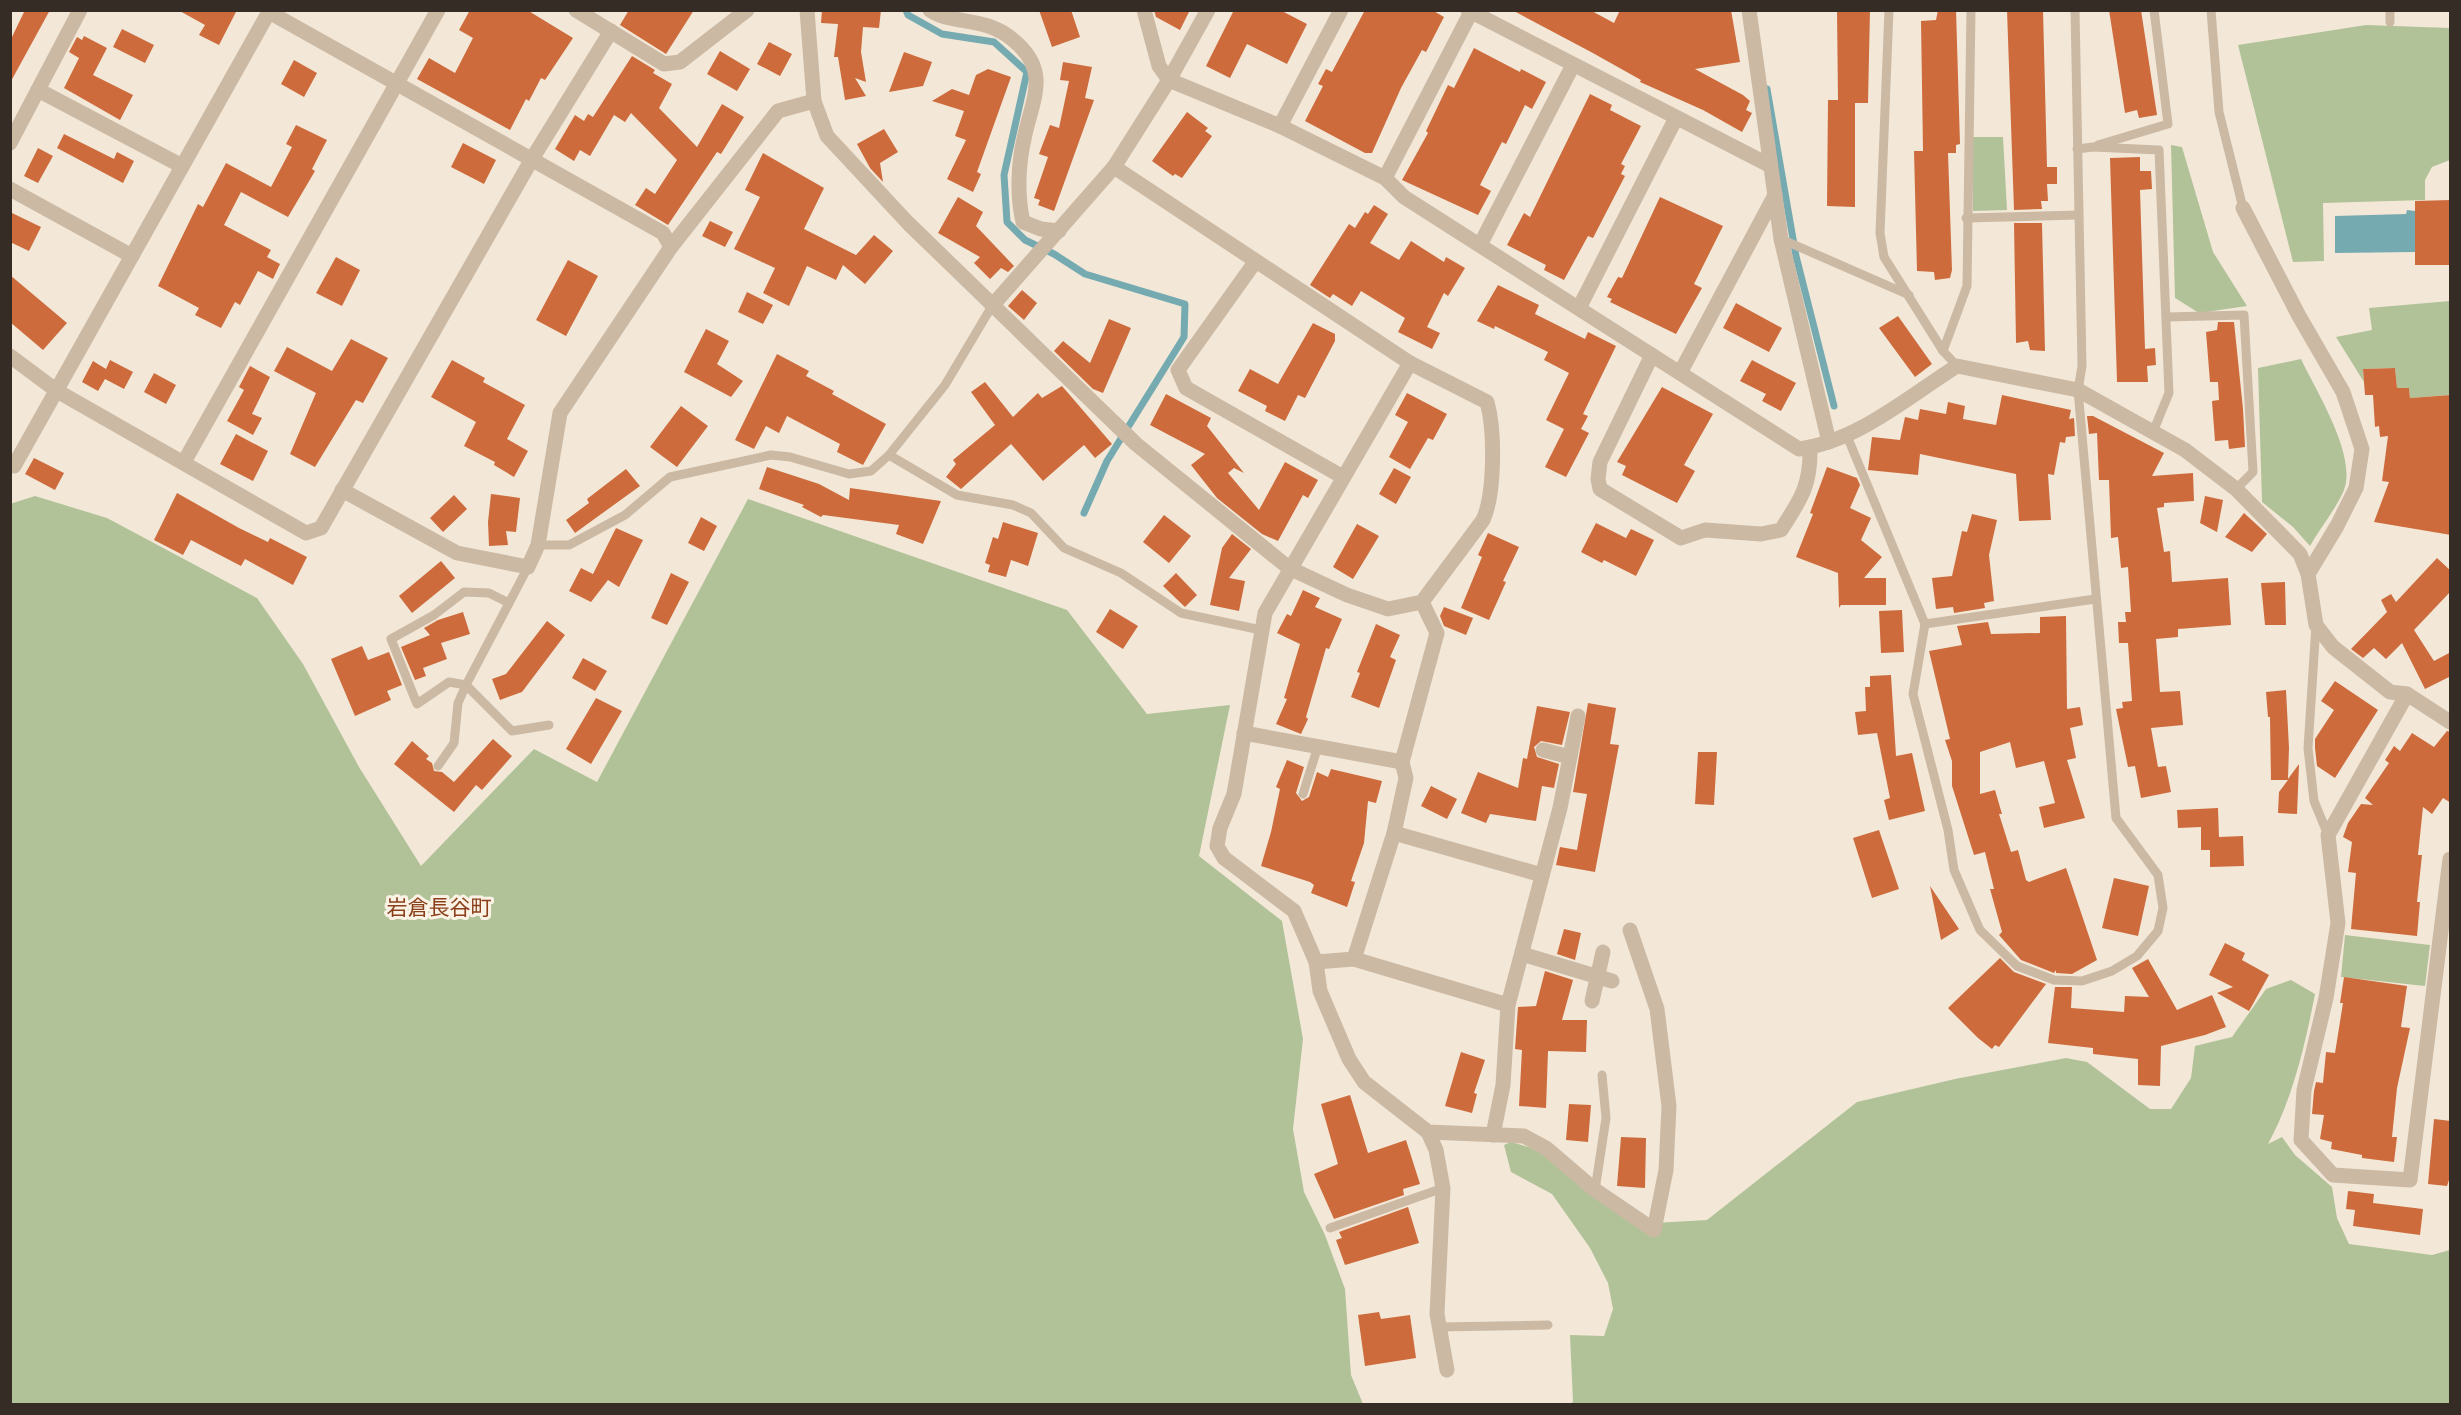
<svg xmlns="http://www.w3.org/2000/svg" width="2461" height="1415" viewBox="0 0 2461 1415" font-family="'Space Grotesk','Noto Sans JP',sans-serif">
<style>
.green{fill:#b1c298}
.water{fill:#76aab1}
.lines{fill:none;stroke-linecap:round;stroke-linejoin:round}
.stream{stroke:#76aab1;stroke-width:7}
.building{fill:#cd6b3c}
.service{stroke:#cbb9a4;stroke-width:9}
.minor{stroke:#cbb9a4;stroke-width:15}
.labels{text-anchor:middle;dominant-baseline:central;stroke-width:6;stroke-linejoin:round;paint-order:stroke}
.neighbourhood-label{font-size:21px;fill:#8a3e1a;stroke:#faf2e5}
</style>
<rect width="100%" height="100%" fill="#f3e8d8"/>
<!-- green -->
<g class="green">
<polygon points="2366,25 2450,28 2450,160 2432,167 2425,180 2425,200 2323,203 2324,261 2293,262 2238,45"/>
<polygon points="1973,137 2003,137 2007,210 1973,211"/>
<polygon points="2171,145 2182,147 2213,252 2247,306 2199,313 2175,298"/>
<polygon points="2450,301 2450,395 2410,398 2409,388 2397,388 2395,368 2363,369 2364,382 2336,337 2372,330 2369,308"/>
<path d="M2301,359C2316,391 2357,455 2344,490C2336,509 2320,528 2310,546L2293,527L2262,502L2258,368Z"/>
<polygon points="35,496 107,518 257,598 303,664 359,767 421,866 534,749 597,782 748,499 1067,610 1147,714 1230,705 1199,856 1282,921 1303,1039 1293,1129 1304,1192 1325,1235 1345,1289 1351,1375 1363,1404 11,1404 10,504"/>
<polygon points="2345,935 2430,945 2425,986 2341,977"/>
<path d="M2291,980L2315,994C2305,1045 2293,1098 2268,1144L2282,1137L2295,1155L2332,1187L2337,1218L2349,1244L2432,1255L2450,1250V1404H1570L1573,1402L1570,1335L1604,1336L1613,1309L1608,1283L1590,1248L1552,1194L1511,1172L1504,1145L1511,1142L1536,1149L1654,1223L1707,1220L1857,1102L1955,1079L2066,1058L2087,1062L2150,1109H2171L2191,1078L2195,1046L2232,1037L2266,989Z"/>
</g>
<!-- water -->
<polygon class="water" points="2407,210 2415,211 2415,252 2335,253 2335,216 2406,214"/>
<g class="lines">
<!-- stream -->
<g class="stream">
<polyline points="906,10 908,15 942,34 994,42 1027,72 1004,175 1007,222 1025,240 1054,254 1085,274 1185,304 1184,337 1107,461 1084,513"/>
<polyline points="1767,89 1796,256 1834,406"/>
</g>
</g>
<!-- building -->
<g class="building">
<polygon points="25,10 50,10 10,83 11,39"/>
<polygon points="178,10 237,10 219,45 199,35 205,25"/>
<polygon points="470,10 527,10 573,38 545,80 541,78 529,101 526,99 510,130 417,79 429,58 455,73 473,38 459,30"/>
<polygon points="629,10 694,10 666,54 620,25"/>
<polygon points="822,10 881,10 879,28 863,27 861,52 866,82 855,78 866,96 845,100 838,57 834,57 838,24 821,23"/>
<polygon points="1039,10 1071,10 1080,37 1052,47"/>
<polygon points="1154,10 1190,10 1180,30 1156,17"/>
<polygon points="1234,10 1280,10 1307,24 1287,64 1247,44 1230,78 1206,66"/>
<polygon points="1365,10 1432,10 1444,17 1426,52 1422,50 1401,88 1372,153 1365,153 1305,121 1323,86 1318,84 1326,69 1332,72"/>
<polygon points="1512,10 1590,10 1614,23 1620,10 1731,10 1740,62 1695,69 1743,95 1750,101 1746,110 1752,113 1742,132 1703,110 1640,82 1641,80 1591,52"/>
<polygon points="1837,10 1870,10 1868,103 1855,103 1855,207 1827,206 1828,100 1838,100"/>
<polygon points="1938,10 1956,10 1960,144 1956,145 1956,153 1948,153 1952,270 1950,278 1935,280 1934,272 1917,271 1914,151 1923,151 1921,21 1936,20"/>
<polygon points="2007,10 2043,10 2047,167 2057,167 2057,184 2047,184 2048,201 2041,201 2042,209 2014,210"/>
<polygon points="2109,10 2141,10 2157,115 2139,118 2137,110 2125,113"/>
<polygon points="122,29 154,45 145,63 113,47"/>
<polygon points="84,36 107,48 93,75 133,95 120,120 64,88 79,58 69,52 77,37 82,40"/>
<polygon points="769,42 792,54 780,76 757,64"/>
<polygon points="1474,48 1520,72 1521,69 1546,82 1532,109 1525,105 1506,144 1502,142 1480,185 1491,191 1478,215 1402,180 1428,133 1426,131 1448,85 1454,88"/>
<polygon points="720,51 750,69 737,91 707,74"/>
<polygon points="904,52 932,62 923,86 889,92"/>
<polygon points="632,56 655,70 653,73 672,84 659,108 697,147 722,104 744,117 721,154 717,152 668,225 635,205 646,188 655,194 677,160 631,113 625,122 614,115 590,156 580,150 574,161 555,149 575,115 584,121 588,114 593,117"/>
<polygon points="294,60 317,73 304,97 281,84"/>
<polygon points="1063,62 1092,67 1085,98 1094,100 1054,211 1038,205 1040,200 1034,198 1048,157 1039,154 1050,125 1059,128 1069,81 1060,80"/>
<polygon points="988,69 1011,77 977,172 981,174 973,192 947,179 966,140 955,136 964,111 932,101 952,89 969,95 976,75"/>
<polygon points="1590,94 1612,105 1610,110 1641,126 1621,164 1625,166 1621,174 1625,176 1593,238 1588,236 1564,280 1544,270 1546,265 1507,245 1524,213 1530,217"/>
<polygon points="1187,112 1208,128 1205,131 1212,136 1182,178 1175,174 1173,176 1152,161"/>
<polygon points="296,125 327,140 312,169 315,171 288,217 241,192 224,225 271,250 267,257 280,264 273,279 258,271 240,305 235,302 221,328 195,315 199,308 158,286 198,204 203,207 226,163 271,187 292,147 286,144"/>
<polygon points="884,129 898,152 880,163 883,182 870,168 857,144"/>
<polygon points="64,134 114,159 117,152 134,161 123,183 57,148"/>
<polygon points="463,143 496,160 484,184 451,167"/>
<polygon points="38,148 53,156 38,183 24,176"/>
<polygon points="763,153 824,188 804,229 856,255 874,235 893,251 865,284 843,265 836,280 807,266 789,306 763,293 775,268 734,249 760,197 745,190"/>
<polygon points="2140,157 2140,171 2151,171 2152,189 2140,190 2145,349 2155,348 2156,365 2147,366 2148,382 2117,382 2110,158"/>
<polygon points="958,197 983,212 976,226 1014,266 1008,272 1001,268 990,279 974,263 980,257 938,233"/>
<polygon points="1660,197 1723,226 1694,284 1702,288 1676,334 1610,302 1612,299 1607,297 1618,277 1622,278"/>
<polygon points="2451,200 2451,265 2415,265 2415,201"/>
<polygon points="1374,205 1388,214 1370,243 1399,260 1411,241 1444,262 1446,257 1465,268 1448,296 1444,293 1427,327 1440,333 1432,349 1398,332 1405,318 1361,291 1352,306 1333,294 1330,298 1310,285 1349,224 1355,228 1365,212 1368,214"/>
<polygon points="10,212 41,227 29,251 10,242"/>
<polygon points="710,221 733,232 725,247 702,236"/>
<polygon points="2014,223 2042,223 2045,351 2030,350 2028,341 2016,343"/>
<polygon points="336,257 360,270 342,306 316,293"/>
<polygon points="568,260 598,276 566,336 536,320"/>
<polygon points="10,275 67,323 43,350 10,322"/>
<polygon points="1498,285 1539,305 1535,314 1585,339 1588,332 1616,346 1583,414 1588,416 1581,429 1589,433 1566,477 1545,467 1564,429 1546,420 1569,373 1544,360 1548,352 1495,326 1494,329 1477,321"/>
<polygon points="1022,290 1037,303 1024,320 1008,306"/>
<polygon points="747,292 773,305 763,324 738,312"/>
<polygon points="1736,303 1782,328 1769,352 1723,328"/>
<polygon points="1898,316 1932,364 1915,377 1879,328"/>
<polygon points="1109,319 1131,328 1103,393 1093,389 1054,351 1063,341 1090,363"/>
<polygon points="2218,322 2234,322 2243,409 2245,447 2229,449 2228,440 2215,441 2212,401 2219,400 2218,382 2210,382 2206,332 2217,330"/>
<polygon points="1313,323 1335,334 1335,341 1305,398 1298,395 1285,421 1265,411 1267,406 1238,391 1250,369 1278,384"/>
<polygon points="706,329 729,341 717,364 743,381 731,397 684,372"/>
<polygon points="351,339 388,358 363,403 356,400 315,467 290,454 316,393 274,371 287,347 332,371"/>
<polygon points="777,354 809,371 806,376 834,391 832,394 886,424 863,465 837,452 840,444 787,416 779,433 766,426 754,449 735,440"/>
<polygon points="110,360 133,372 124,389 105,379 98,391 82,382 93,361 106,369"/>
<polygon points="452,360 485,378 483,382 525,405 507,439 528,451 514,477 494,465 495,462 464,446 476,422 431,397"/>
<polygon points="1752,360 1796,383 1781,411 1762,401 1766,394 1740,381"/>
<polygon points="250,366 270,377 252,414 262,418 253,435 227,421 244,390 239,387"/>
<polygon points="2395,368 2397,388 2409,388 2410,398 2451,395 2451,535 2374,522 2389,482 2382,481 2388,436 2380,437 2379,426 2375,427 2373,395 2365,395 2363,369"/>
<polygon points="154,373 176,385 166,404 144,392"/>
<polygon points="985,382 1013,417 1038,393 1042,398 1062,386 1112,444 1095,458 1084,445 1043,481 1011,444 961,489 946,477 956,464 953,460 995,425 971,392"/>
<polygon points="1662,387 1713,414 1684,465 1695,471 1677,503 1622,475 1626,466 1617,462"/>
<polygon points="1407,393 1447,414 1433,440 1428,438 1410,469 1389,457 1408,422 1395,415"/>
<polygon points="1166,394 1211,418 1207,426 1244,473 1234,468 1228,473 1259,510 1285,462 1318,480 1308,498 1303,495 1278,541 1262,534 1217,498 1191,465 1205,454 1150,425"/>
<polygon points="2002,395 2071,410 2069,419 2074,418 2075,436 2066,437 2065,443 2060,442 2054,475 2048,474 2051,520 2019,521 2016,474 1920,454 1918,475 1868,470 1872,437 1900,440 1905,417 1918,420 1920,409 1946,414 1948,402 1965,406 1963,419 1996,425"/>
<polygon points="681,406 708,426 677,467 650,447"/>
<polygon points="2087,416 2093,416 2164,453 2152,476 2193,473 2194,501 2164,503 2164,507 2157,508 2164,552 2170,551 2172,582 2228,578 2231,625 2178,629 2178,637 2156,639 2160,692 2180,691 2183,725 2151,728 2158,767 2166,766 2171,792 2141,798 2135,766 2128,767 2116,709 2123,708 2122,702 2132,701 2128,643 2119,643 2118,622 2126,622 2125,612 2131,612 2128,567 2121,568 2118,537 2111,538 2109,480 2099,480 2097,433 2089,434"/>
<polygon points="236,434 268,451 253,481 220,464"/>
<polygon points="34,458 64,473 55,490 25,474"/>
<polygon points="767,467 819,484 849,500 850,488 941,501 923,544 896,534 899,525 823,515 821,517 802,507 804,505 759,489"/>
<polygon points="1827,467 1857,478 1860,485 1850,508 1871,518 1861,540 1882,557 1864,578 1886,578 1886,605 1841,605 1839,608 1838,573 1796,557 1813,514 1810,513"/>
<polygon points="1394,468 1411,477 1396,504 1379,494"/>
<polygon points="626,469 640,486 575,533 566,520 589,503 587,499"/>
<polygon points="177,493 239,528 268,542 270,538 307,557 293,585 245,559 241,566 191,540 183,555 154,540"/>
<polygon points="491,494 520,498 516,532 506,531 508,545 489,546 488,522"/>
<polygon points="454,495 467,509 443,532 430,518"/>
<polygon points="2205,496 2223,500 2217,532 2200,523"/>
<polygon points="2244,513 2267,534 2252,552 2225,537"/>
<polygon points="1972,514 1997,520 1989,555 1994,601 1984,603 1985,608 1954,613 1953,607 1936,609 1932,578 1952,576 1962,531 1967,532"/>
<polygon points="1164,515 1191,536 1169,563 1143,542"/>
<polygon points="701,517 717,526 704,551 688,543"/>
<polygon points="1003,522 1038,533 1028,566 1011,560 1006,577 988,572 990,565 985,563 993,537 998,539"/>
<polygon points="1596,523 1626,538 1631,529 1654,540 1636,576 1604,560 1602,563 1581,552"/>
<polygon points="1357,524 1379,536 1353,579 1333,567"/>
<polygon points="616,528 643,540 619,587 608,580 591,602 569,591 581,568 593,574"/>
<polygon points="1488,533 1519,547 1503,581 1506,582 1489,620 1461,608 1482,557 1478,555"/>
<polygon points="1232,534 1251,549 1229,578 1245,581 1239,611 1210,605 1222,548"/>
<polygon points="2437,558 2451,571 2451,591 2414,630 2434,661 2451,652 2451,676 2425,689 2402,643 2386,659 2374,648 2363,658 2351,649 2387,612 2381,600 2391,594 2396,602"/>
<polygon points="441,561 455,578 412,613 399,596"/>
<polygon points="671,573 689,582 667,625 651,618"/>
<polygon points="1176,573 1197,595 1185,607 1163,586"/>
<polygon points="2285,582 2286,625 2265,625 2261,583"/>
<polygon points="1303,590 1320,598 1315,607 1342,619 1329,649 1326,648 1306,717 1308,719 1301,734 1276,724 1287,699 1284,698 1300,644 1277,633 1287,614 1291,616"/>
<polygon points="1444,607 1473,618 1466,635 1444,626 1440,616"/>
<polygon points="1110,609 1138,626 1123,649 1096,632"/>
<polygon points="1902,610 1904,652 1881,653 1879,611"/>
<polygon points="463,612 470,634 441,643 447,659 423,668 426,676 415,680 401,647 430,635 424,628 438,620"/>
<polygon points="2066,616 2067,709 2080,707 2083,725 2070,728 2076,758 2067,760 2085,818 2044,828 2039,807 2055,803 2044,761 2016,768 2010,742 1980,752 1980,794 1995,790 2002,814 1999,814 2011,852 2018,850 2026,880 2029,882 2066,868 2097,960 2072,974 2056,973 2056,970 2054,973 2021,960 1999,935 2002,932 1990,889 1994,889 1985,852 1974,855 1952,786 1952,761 1945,740 1950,739 1929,651 1962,645 1957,626 1988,622 1991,634 2040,633 2040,617"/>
<polygon points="547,621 565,635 522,692 500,700 492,679 506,674"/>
<polygon points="1376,624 1400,635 1390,657 1396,660 1379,708 1351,697 1360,673 1357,672"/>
<polygon points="362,646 368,660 389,652 402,685 387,691 391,700 355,716 331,659"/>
<polygon points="583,658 607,671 595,691 572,678"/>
<polygon points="1891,675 1896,756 1912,753 1925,811 1889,820 1884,800 1890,798 1877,733 1858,735 1855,712 1866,711 1865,687 1870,687 1870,676"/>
<polygon points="2335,681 2378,710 2335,778 2317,766 2315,748 2315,739 2334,710 2321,701"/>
<polygon points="2286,690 2289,748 2288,779 2299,764 2297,814 2278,813 2279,792 2288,780 2271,780 2270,717 2268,717 2266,692"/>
<polygon points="596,698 622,711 591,764 566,749"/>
<polygon points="1588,703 1616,708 1610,744 1619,745 1595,872 1556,865 1560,847 1577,850 1587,794 1573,792"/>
<polygon points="1537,706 1570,712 1562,745 1541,741 1534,747 1537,757 1559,764 1554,788 1542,786 1536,821 1490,814 1486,823 1461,813 1478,772 1518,788 1523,758 1527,759"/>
<polygon points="2447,731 2451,732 2451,803 2443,798 2432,814 2423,807 2418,855 2422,855 2417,902 2420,902 2417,936 2351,929 2356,873 2348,872 2352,842 2343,837 2348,823 2361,804 2373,805 2365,798 2389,763 2385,760 2394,746 2400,751 2412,733 2434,747"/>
<polygon points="493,739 512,756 482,790 476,785 454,812 394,764 412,741 429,756 426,759 432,763 434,771 442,772 454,782"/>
<polygon points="1698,752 1717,752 1714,805 1695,804"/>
<polygon points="1287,760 1304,767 1296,793 1302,801 1309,797 1317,772 1328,777 1331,769 1382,781 1376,803 1368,801 1364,843 1351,881 1355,882 1347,907 1311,893 1314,885 1310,882 1261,866 1271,832 1280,789 1276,787"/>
<polygon points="1431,786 1457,799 1447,819 1421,806"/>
<polygon points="2218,808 2219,837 2243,836 2244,866 2210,867 2210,850 2201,850 2201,827 2178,828 2177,810"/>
<polygon points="1879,830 1899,889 1872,898 1853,838"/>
<polygon points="2114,878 2149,886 2138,936 2102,928"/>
<polygon points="1930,886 1959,929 1941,940"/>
<polygon points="1564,929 1581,933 1575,960 1557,954"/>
<polygon points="2225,943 2245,953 2242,960 2269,975 2249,1011 2217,993 2233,987 2209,975"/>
<polygon points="2000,958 2014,972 2046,984 1999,1047 1995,1045 1992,1049 1978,1038 1948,1008"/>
<polygon points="2148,959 2177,1010 2212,995 2226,1027 2205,1035 2161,1046 2160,1086 2138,1085 2138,1059 2093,1054 2093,1048 2048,1043 2055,987 2072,987 2071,1008 2124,1012 2125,996 2149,997 2132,968"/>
<polygon points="1545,971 1573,980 1562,1020 1587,1020 1586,1052 1548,1051 1546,1108 1519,1106 1522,1050 1515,1049 1518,1007 1536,1006"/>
<polygon points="2344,977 2407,986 2401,1027 2410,1028 2397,1088 2392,1137 2397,1137 2394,1162 2362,1158 2362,1155 2331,1149 2332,1142 2320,1139 2324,1115 2312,1114 2314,1091 2316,1082 2323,1083 2326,1052 2335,1053 2343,1003 2340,1003"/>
<polygon points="1461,1052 1485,1060 1474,1093 1477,1094 1472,1113 1445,1106"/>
<polygon points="1350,1095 1368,1153 1406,1140 1420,1184 1403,1189 1404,1195 1334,1219 1314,1174 1338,1164 1321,1104"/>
<polygon points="1569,1104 1591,1105 1588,1142 1566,1140"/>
<polygon points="2434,1119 2451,1121 2451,1174 2447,1186 2428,1184"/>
<polygon points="1621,1137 1646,1138 1645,1188 1617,1186"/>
<polygon points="2348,1191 2374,1194 2373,1203 2423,1209 2420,1235 2353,1226 2355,1210 2346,1209"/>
<polygon points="1408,1207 1419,1243 1345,1265 1336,1240 1342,1238 1339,1232"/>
<polygon points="1379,1312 1381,1319 1410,1315 1416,1358 1365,1366 1358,1315"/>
</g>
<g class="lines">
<!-- service -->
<g class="service">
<polyline points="1889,10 1880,233 1884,257 1943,351 1957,366"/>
<polyline points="2211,10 2219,112 2243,208"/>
<polyline points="2390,10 2390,22"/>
<polyline points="2098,145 2168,124 2154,10"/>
<polyline points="2077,149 2093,147 2159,150 2169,393 2153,432"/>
<polyline points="1966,218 2078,215"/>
<polyline points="1781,239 1909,295"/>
<polyline points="2167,317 2244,315 2253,472 2236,489"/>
<polyline points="1943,351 1967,286 1971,10"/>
<polyline points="1847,436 1925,624 1913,694 1948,830 1954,870 1980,930 2017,966 2054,980 2082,981 2112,971 2137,956 2158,931 2163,908 2158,875 2116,818 2078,390 2082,366 2075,10"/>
<polyline points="889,455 957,495 1013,505 1031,513 1064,548 1121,573 1181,613 1261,630"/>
<polyline points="538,545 569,545 625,515 670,477 771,455 790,457 849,474 871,471 889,455 945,385 992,306"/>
<polyline points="528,567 466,685 512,731 549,725"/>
<polyline points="1925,624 2095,599"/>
<polyline points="2316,625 2308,748 2314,801 2328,835"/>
<polyline points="438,766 454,743 458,703 466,685 449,682 417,704 391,639 434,615 464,592 489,593 509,603"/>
<polyline points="1303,794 1318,746"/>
<polyline points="1595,1190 1606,1118 1602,1075"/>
<polyline points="1330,1228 1443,1188"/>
<polyline points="1439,1327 1548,1325"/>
</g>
<!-- minor -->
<g class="minor">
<polyline points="576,10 664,64 680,62 747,10"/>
<path d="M807,10L814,101L827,136L908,223L1136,444L1289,568L1347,595L1388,609L1422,602L1483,520C1495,494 1495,430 1487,402L1410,363L1265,613L1234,794L1220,828L1217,846L1224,858L1294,911L1316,962L1320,991L1349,1059L1364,1082L1428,1132L1524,1136L1546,1148L1595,1190L1654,1230L1666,1170L1669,1106L1657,1009L1630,930"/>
<path d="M930,10C952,25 984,16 1012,39C1052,71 1032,99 1024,139C1018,165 1017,197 1023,222L1041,229L1059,231"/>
<path d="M1144,10L1159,66L1169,80L1280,126L1385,178L1404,197L1799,449C1858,441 1908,397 1957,366L2078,390L2185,450L2236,489L2300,554L2308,574L2316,625L2333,647L2390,692L2407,694L2450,722"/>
<polyline points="1468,10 1769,165"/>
<polyline points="1749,10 1781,239 1829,442"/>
<polyline points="269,12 663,233 671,247"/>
<polyline points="38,90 182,166"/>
<polyline points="1280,126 1341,10"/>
<polyline points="10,143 80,10"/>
<polyline points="1114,167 1410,363"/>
<polyline points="1385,178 1471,12"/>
<polyline points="10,189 132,256"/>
<polyline points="2243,208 2299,316 2343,392 2362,449 2356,488 2337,526 2308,574"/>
<polyline points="1480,245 1573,65"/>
<polyline points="1255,262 1178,370 1186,388 1343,477"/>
<polyline points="992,306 1114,167 1169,80 1208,10"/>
<polyline points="1579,308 1676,118"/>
<path d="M1652,355L1600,462L1598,479L1600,489L1681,538L1705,530L1761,534L1781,530C1801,499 1811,485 1810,447"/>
<polyline points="10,356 57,391 306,533 321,528 532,159 611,31"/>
<polyline points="1680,373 1775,195"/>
<polyline points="184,462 438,10"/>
<polyline points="10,464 14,466 270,10"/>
<polyline points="342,490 457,553 528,567 538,545 560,413 671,247 778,111 814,101"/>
<polyline points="2407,694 2328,835 2338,923 2326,998 2304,1090 2301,1140 2333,1175 2410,1180 2450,859"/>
<polyline points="1244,733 1402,762"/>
<polyline points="1543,750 1570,757"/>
<polyline points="1394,833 1542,875"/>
<polyline points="1522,954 1612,981"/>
<polyline points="1354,959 1394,833 1406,778 1402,762 1437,633 1422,602"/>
<polyline points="1316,962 1354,959 1508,1005"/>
<polyline points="1592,1001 1603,952"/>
<polyline points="1428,1132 1436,1150 1443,1188 1437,1314 1447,1370"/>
<polyline points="1493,1135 1503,1085 1508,1005 1560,808 1578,716"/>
</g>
</g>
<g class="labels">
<!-- neighbourhood labels -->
<g class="neighbourhood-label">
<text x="439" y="907">岩倉長谷町</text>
</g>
</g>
<!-- border -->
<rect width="2461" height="1415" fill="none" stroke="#362c26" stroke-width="24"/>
</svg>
